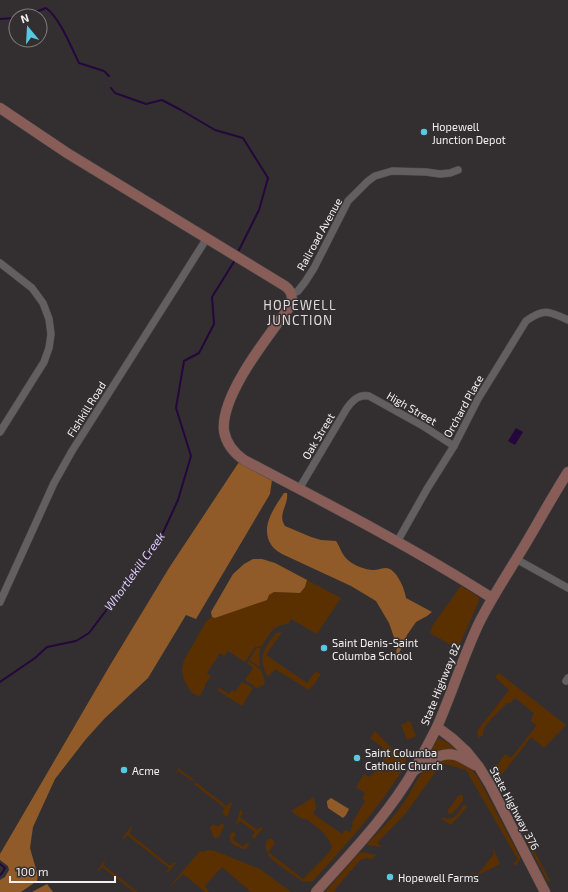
<svg xmlns="http://www.w3.org/2000/svg" width="568" height="892" viewBox="0 0 568 892" font-family="'Exo 2',sans-serif">
<style>
.green{fill:#5a3000}
.forest{fill:#905b29}
.water{fill:#24073c}
.lines{fill:none;stroke-linecap:round;stroke-linejoin:round}
.stream{stroke:#24073c;stroke-width:2}
.street-casing{stroke:#4f4b4c;stroke-width:8}
.secondary-casing{stroke:#4f4b4c;stroke-width:11}
.street{stroke:#635e5f;stroke-width:7}
.secondary{stroke:#885d57;stroke-width:10}
.poi-dot{fill:#58c9e3;stroke:#332f30;stroke-width:1.5}
.labels{text-anchor:middle;dominant-baseline:central;stroke-width:3;stroke-linejoin:round;paint-order:stroke}
.poi-label{font-size:11px;fill:#f3f0f1;stroke:#332f30;text-anchor:start}
.street-label{font-size:11px;fill:#f3f0f1;stroke:#332f30}
.water-label{font-size:12px;font-style:italic;fill:#dec9fd;stroke:#332f30}
.quarter-label{font-size:13px;letter-spacing:1px;fill:#dfd9da;stroke:#332f30}
</style>
<rect width="100%" height="100%" fill="#332f30"/>
<!-- green -->
<g class="green">
<path d="M307,580L341,598L317,634L291,619L288,624C272,625 270,634 262,646L255,647L245,662L228,651L224,656L220,653L207,673L211,676L205,685V687L199,697L191,692L184,680L182,670L184,660L207,620L212,617L215,618L234,611L269,595L274,592L300,593L305,587Z"/>
<polygon points="461,586 477,596 479,598 479,601 455,655 454,654 456,648 430,633 433,625 460,587"/>
<path d="M282,632L266,655L307,683L316,671L321,674L315,683L309,690L275,669L268,677C257,657 264,649 276,633Z"/>
<polygon points="256,648 261,648 259,655 260,667 249,660"/>
<polygon points="249,661 261,670 265,682 263,686 261,685 258,689 245,680 253,668 247,663"/>
<polygon points="499,673 566,725 544,748 531,737 500,777 497,775 494,778 491,771 491,769 498,764 505,754 511,758 536,726 536,725 532,722 531,720 534,713 515,698 510,703 507,703 492,718 484,728 483,735 478,738 477,731 509,690 495,677"/>
<polygon points="242,682 253,688 242,706 217,690 219,688 229,694 232,690 235,692"/>
<polygon points="410,721 416,736 407,740 401,725"/>
<path d="M375,731C384,739 395,755 407,757C405,768 397,778 391,787C368,821 340,851 313,881L307,882L302,881C295,876 271,861 268,854C265,849 265,843 268,839H271L273,840L275,843L268,852L303,879L328,854L332,847C327,833 317,827 306,819H302L291,811L314,797L316,808L313,814L342,834L345,830L350,832L353,826L352,823L365,801L362,798L365,793L356,787L364,774L369,777L371,774L372,776L384,758L382,747L370,738Z"/>
<path d="M438,738C447,741 454,748 461,754L428,757Z"/>
<path d="M450,758C464,763 469,766 478,777L520,857V860L516,865H514L513,863L518,860L466,770L442,763L406,813L377,843L382,847L367,845V844C379,831 392,819 402,805C411,793 417,777 428,766C434,760 442,760 450,758Z"/>
<polygon points="182,763 179,769 194,780 194,782 178,771 174,775"/>
<polygon points="195,783 197,783 226,806 231,802 232,803 227,817 222,813 225,808 195,785"/>
<polygon points="459,795 462,795 463,796 463,801 453,813 451,814 448,813 448,810"/>
<path d="M464,805H466L467,807L452,824H449L442,819V817C454,822 457,814 464,805Z"/>
<polygon points="241,810 243,813 240,817 257,830 261,827 263,828 254,839 252,837 255,832 240,821 237,824 236,824 240,811"/>
<polygon points="222,823 224,826 219,837 214,838 210,828 213,824 218,827"/>
<polygon points="131,827 132,828 129,833 170,866 174,862 176,863 167,873 166,872 169,868 127,835 123,839 122,838"/>
<path d="M233,832L236,834L233,839L243,847L246,843H248L249,845C247,847 247,849 243,849C241,848 233,845 231,842C229,839 230,836 231,833Z"/>
<polygon points="525,833 550,881 548,882 523,835"/>
<polygon points="492,849 494,850 500,864 478,875 471,874 472,872 476,875 478,874 494,854"/>
<polygon points="208,850 215,851 260,869 291,892 251,892 222,867 205,886 209,892 205,892 183,874 170,887 170,886 200,851 203,852"/>
<polygon points="363,852 376,855 372,859 365,858 363,860 361,859 336,888 334,892 325,892 359,853"/>
<polygon points="106,859 106,860 103,865 138,892 134,892 102,867 98,871 97,870"/>
</g>
<!-- forest -->
<g class="forest">
<polygon points="239,462 272,480 270,494 196,619 186,615 148,678 105,718 86,739 55,779 33,827 30,848 38,876 37,881 21,892 0,892 0,880 5,877 9,870 8,866 0,860 0,854 109,667 169,568"/>
<path d="M284,493H287C289,505 277,514 285,526L311,537L321,540L336,541C339,545 342,554 345,557C350,564 365,570 373,570C378,570 382,568 386,568C396,568 405,589 406,598L432,612L427,616L416,622L407,635L395,663L397,646L389,623L376,601L351,586L282,554C279,552 274,549 272,546C259,528 274,508 284,493Z"/>
<polygon points="253,559 262,559 275,563 307,580 305,587 300,593 274,592 269,595 267,600 215,618 212,617 211,612 233,574 244,564"/>
<polygon points="331,798 349,809 346,815 343,818 328,808 327,803 327,801"/>
<polygon points="47,884 53,892 32,892"/>
</g>
<!-- water -->
<polygon class="water" points="516,428 523,432 515,445 508,441"/>
<g class="lines">
<!-- stream -->
<g class="stream">
<path d="M25,16L46,8C60,18 71,47 79,63L104,71L109,76"/>
<polyline points="0,19 16,18"/>
<polyline points="111,88 115,93 146,104 162,100 181,110 215,130 243,138 268,178 259,210 239,250"/>
<polyline points="0,682 35,658 47,647 76,641 89,633 160,539 178,500 191,456 176,408 184,361 199,353 214,324 212,297 235,260"/>
<polyline points="0,864 5,868 2,873 0,875"/>
</g>
<!-- street casing -->
<g class="street-casing">
<g id="street">
<polyline points="0,263 32,288 43,303 49,319 51,334 49,348 44,362 0,432"/>
<polyline points="291,294 298,291 305,282 314,268 348,201 368,181 375,176 392,171 426,172 440,174 450,173 458,170"/>
<path d="M299,489L347,408C353,400 359,394 369,396L423,426L454,446"/>
<path d="M397,542L427,489L454,446L478,399L526,321C544,308 549,311 568,320"/>
<polyline points="516,559 568,588"/>
<polyline points="0,602 54,483 72,451 207,238"/>
<polyline points="566,681 568,678"/>
</g>
</g>
<!-- secondary casing -->
<g class="secondary-casing">
<g id="secondary">
<path d="M0,108L67,153L285,286C292,291 293,297 291,305C270,334 220,395 224,431C226,443 234,453 244,460C328,504 412,547 492,598"/>
<polyline points="437,727 453,739 467,752 479,767 490,785 545,892"/>
<path d="M413,771C426,764 439,751 455,755C462,757 469,762 475,765"/>
<path d="M316,892C351,853 388,815 414,770C422,756 430,741 437,727C452,693 463,657 479,623C492,597 508,573 523,548C538,523 552,497 568,472"/>
</g>
</g>
<!-- street -->
<use href="#street" class="street"/>
<!-- secondary -->
<use href="#secondary" class="secondary"/>
</g>
<!-- markers -->
<g class="poi-dot">
<circle cx="424" cy="132" r="4"/>
<circle cx="324" cy="648" r="4"/>
<circle cx="357" cy="758" r="4"/>
<circle cx="124" cy="770" r="4"/>
<circle cx="390" cy="877" r="4"/>
</g>
<g class="labels">
<!-- poi labels -->
<g class="poi-label">
<text x="432" y="126">Hopewell<tspan x="432" dy="13">Junction Depot</tspan></text>
<text x="332" y="642">Saint Denis-Saint<tspan x="332" dy="13">Columba School</tspan></text>
<text x="365" y="752">Saint Columba<tspan x="365" dy="13">Catholic Church</tspan></text>
<text x="132" y="770">Acme</text>
<text x="398" y="877">Hopewell Farms</text>
</g>
<!-- street labels -->
<g class="street-label">
<text transform="translate(319 234) rotate(-61)">Railroad Avenue</text>
<text transform="translate(463 406) rotate(-61)">Orchard Place</text>
<text transform="translate(412 408) rotate(30)">High Street</text>
<text transform="translate(86 409) rotate(-58)">Fishkill Road</text>
<text transform="translate(318 436) rotate(-59)">Oak Street</text>
<text transform="translate(440 684) rotate(-68)">State Highway 82</text>
<text transform="translate(515 808) rotate(62)">State Highway 376</text>
</g>
<!-- water labels -->
<g class="water-label">
<text transform="translate(134 571) rotate(-54)">Whortlekill Creek</text>
</g>
<!-- quarter labels -->
<g class="quarter-label">
<text x="300" y="305">HOPEWELL<tspan x="300" dy="15">JUNCTION</tspan></text>
</g>
</g>
<!-- north arrow -->
<g transform="translate(28 28) rotate(342)"><circle r="19" fill="#332f30" stroke="#807c7d"/>
<path d="M0-3L7 15L0 10L-7 15Z" fill="#58c9e3"/>
<text y="-6" font-size="11" font-weight="bold" text-anchor="middle" fill="#f3f0f1">N</text>
</g>
<!-- scale -->
<path d="M10 876v6h105v-6" fill="none" stroke="#f3f0f1" stroke-width="2"/>
<text x="16" y="876" font-size="12" fill="#f3f0f1" stroke="#332f30" stroke-width="3" paint-order="stroke">100 m</text>
</svg>
